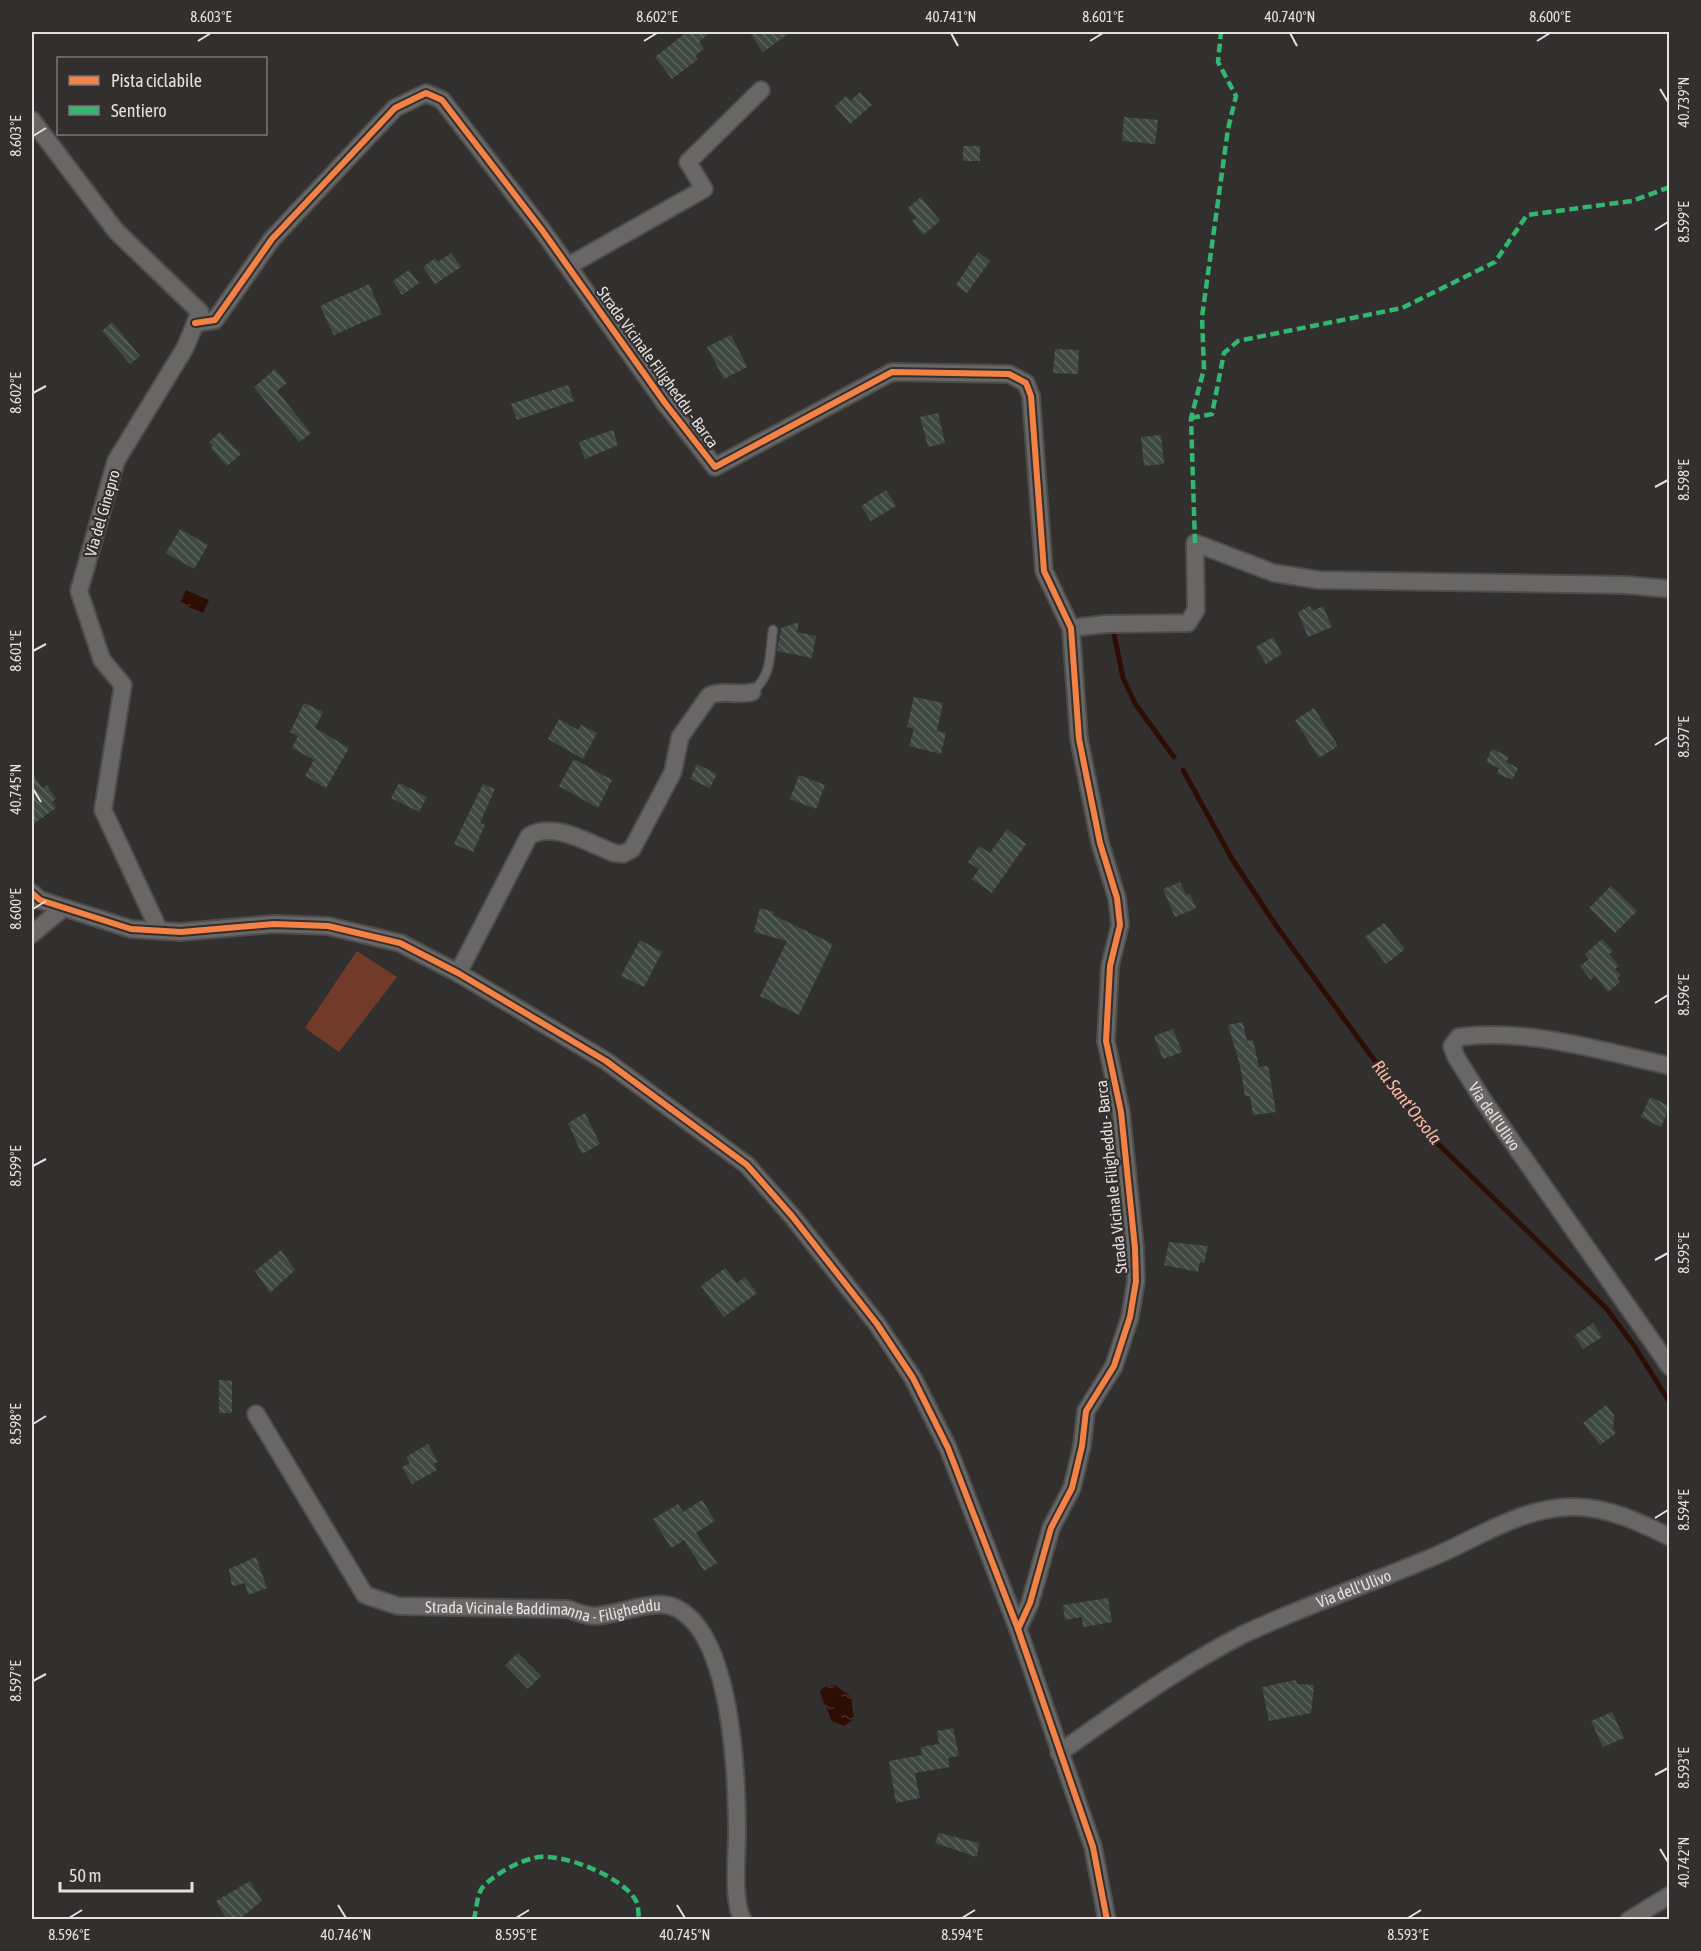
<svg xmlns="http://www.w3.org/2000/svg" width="1701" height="1951" viewBox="0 0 1701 1951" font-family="'Asap Condensed',sans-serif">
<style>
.garden{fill:#723b29}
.water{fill:url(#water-ripples)}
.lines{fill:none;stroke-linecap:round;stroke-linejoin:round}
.stream{stroke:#2e0d05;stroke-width:5}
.building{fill:url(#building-back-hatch)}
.service-casing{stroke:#4e4d4c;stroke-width:11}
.minor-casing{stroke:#4e4d4c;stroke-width:20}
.service{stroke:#696766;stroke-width:8}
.minor{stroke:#696766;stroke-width:16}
.quiet{stroke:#33b770;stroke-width:4.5;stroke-dasharray:9 4.5;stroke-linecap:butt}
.cycleway-casing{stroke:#332f2e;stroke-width:10}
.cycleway{stroke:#f48246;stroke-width:6}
.ticks{fill:none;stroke:#e4e1e0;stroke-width:2}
.labels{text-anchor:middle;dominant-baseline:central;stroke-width:4.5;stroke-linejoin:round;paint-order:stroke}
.street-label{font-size:16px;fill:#e4e1e0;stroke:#332f2e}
.water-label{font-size:18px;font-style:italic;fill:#fab9a3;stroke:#332f2e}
.neatline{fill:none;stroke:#e4e1e0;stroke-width:2}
.ticks-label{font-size:15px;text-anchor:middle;fill:#e4e1e0}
</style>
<defs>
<pattern id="water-ripples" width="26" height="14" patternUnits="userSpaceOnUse" patternTransform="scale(1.5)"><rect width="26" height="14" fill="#2e0d05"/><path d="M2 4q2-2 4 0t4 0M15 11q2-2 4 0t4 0" fill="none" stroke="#4c3029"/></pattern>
<pattern id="building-back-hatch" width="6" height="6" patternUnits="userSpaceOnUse" patternTransform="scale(1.5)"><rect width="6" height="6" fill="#3e4943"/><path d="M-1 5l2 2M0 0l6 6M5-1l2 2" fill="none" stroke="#5a635e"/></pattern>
</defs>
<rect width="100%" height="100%" fill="#32302f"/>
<!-- garden -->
<polygon class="garden" points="357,951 397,977 339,1052 305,1028"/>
<!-- water -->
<g class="water">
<polygon points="186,590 209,600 203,613 180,603"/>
<path d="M835,1685L851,1697L854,1719L844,1726L832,1721C830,1717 820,1694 820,1691L824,1687Z"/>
</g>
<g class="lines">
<!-- stream -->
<g class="stream">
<polyline points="1113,629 1123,678 1136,705 1174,757"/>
<polyline points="1183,770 1232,859 1277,927 1429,1135 1606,1308 1635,1347 1670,1403"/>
</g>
</g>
<!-- building -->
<g class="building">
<polygon points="687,32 711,32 699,42 704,49 695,56 698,59 672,79 655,57"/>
<polygon points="749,32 791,32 763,52"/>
<polygon points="860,92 872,105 850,124 835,106 846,96 850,101"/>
<polygon points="1124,117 1158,120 1155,144 1122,141"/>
<rect x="963" y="146" width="17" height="15"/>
<polygon points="921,197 940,221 923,235 912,221 916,218 908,208"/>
<polygon points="978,252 990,261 967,293 956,285"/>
<polygon points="451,253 461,267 435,284 423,267 435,258 438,262"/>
<polygon points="409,270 419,283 402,295 393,281"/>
<polygon points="369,284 382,314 334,335 320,306"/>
<polygon points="112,322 140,356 130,364 102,331"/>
<polygon points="731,335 747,367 724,379 707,347"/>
<polygon points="1055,349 1079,350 1078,374 1053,373"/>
<polygon points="275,369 287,383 277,391 311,433 299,442 254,387"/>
<polygon points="568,385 574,401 517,420 511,404"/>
<polygon points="938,413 945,443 928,447 920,417"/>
<polygon points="613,430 618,445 585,459 579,442"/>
<polygon points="220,432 241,454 227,466 211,448 213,446 209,442"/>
<polygon points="1161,435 1164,464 1144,466 1141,437"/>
<polygon points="886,490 896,506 871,521 861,506"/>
<polygon points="180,529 208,545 194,569 166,553"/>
<polygon points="1310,606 1312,611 1323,606 1332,627 1308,637 1298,612"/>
<polygon points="799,622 797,632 816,636 812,658 777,651 781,628"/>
<polygon points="1273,637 1282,654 1266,664 1256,647"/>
<polygon points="914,697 943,703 937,731 946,733 941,754 909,746 914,729 907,727"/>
<polygon points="304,703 323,712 315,728 349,748 326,788 305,776 314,760 292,748 298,736 290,732"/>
<polygon points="1314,708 1338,746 1319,758 1295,720"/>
<polygon points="559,719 578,730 581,725 597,733 583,759 548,739"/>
<polygon points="1492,749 1509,757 1506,762 1518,768 1512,780 1497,773 1499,768 1486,762"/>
<polygon points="574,759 612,780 598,808 559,786"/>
<polygon points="697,764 717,774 710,788 690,779"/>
<polygon points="32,772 42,788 47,785 56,799 52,802 56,808 32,825"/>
<polygon points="799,775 825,785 816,809 790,799"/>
<polygon points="399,783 427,797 419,812 391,798"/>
<polygon points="483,784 495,789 480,823 485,825 473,852 454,844"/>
<polygon points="1007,829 1026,844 992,893 972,879 979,869 968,862 979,846 990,853"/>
<polygon points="1180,882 1186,895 1190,894 1196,908 1175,917 1163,889"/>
<polygon points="1611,886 1637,911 1615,933 1589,908"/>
<polygon points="760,908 774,912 773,915 833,944 799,1015 760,996 787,941 754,932"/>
<polygon points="1384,923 1405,949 1386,964 1365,937"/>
<polygon points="1602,939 1613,951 1609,954 1619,966 1615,969 1621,975 1617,978 1620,982 1608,992 1595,976 1591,980 1580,966 1589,959 1585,954"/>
<polygon points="640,940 662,952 644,987 621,976"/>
<polygon points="1243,1022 1247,1041 1253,1040 1259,1067 1268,1066 1276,1112 1253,1115 1250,1096 1245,1096 1240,1065 1228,1025"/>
<polygon points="1173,1029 1182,1052 1163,1059 1154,1036"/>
<polygon points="1650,1097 1670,1106 1661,1127 1641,1117"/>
<polygon points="585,1113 600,1144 582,1154 568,1123"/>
<polygon points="1169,1242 1208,1246 1204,1263 1200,1262 1198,1272 1164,1265"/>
<polygon points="281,1250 295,1270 270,1293 255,1271"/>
<polygon points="725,1268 737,1283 745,1277 757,1293 724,1317 701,1286"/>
<polygon points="1593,1323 1602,1337 1583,1349 1574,1336"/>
<polygon points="219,1380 232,1381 232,1413 219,1413"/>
<polygon points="1606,1405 1614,1415 1613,1429 1616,1433 1600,1445 1583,1423"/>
<polygon points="428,1444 438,1462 433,1464 437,1470 412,1484 402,1467 410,1463 406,1457"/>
<polygon points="702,1500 715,1521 696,1533 717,1563 704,1571 684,1540 671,1548 653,1519 678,1504 683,1512"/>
<polygon points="256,1557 267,1588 248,1595 245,1583 232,1586 229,1569"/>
<polygon points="1108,1598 1112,1622 1083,1627 1082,1617 1065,1620 1063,1605"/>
<polygon points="518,1653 541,1676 528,1689 505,1665"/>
<polygon points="1296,1680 1297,1684 1314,1685 1311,1713 1269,1721 1262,1687"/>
<polygon points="1612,1712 1624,1738 1603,1747 1591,1721"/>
<polygon points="953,1728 959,1756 948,1758 950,1767 915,1773 920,1798 896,1803 889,1761 922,1755 921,1747 939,1744 937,1731"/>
<polygon points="939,1833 979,1843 977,1857 935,1843"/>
<polygon points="250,1881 262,1901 238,1920 227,1920 216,1901"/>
</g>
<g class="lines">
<!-- service casing -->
<g class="service-casing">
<path id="service" d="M752,692C773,674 769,656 773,630"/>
</g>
<!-- minor casing -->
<g class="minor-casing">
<g id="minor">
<polyline points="32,120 116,231 200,312 185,348 116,461 79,591 102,660 123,685 103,810 159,930"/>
<polyline points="568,266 704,189 688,162 761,90"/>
<polyline points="195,323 215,320 272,239 395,108 426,93 442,100 542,230 665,403 715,467 892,372 1009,374 1026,383 1031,396 1044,571 1071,628 1079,739 1100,843 1117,898 1120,925 1110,966 1106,1041 1121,1112 1135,1248 1136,1281 1130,1317 1114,1366 1086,1411 1082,1446 1072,1488 1051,1528 1030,1603 1018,1629"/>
<polyline points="1071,628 1106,624 1188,623 1196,610 1195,543 1274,573 1319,580 1626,585 1670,589"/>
<polyline points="32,893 40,900 131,929 181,932 274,924 328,926 400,943 458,973 606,1061 747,1165 792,1216 877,1324 913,1378 948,1448 1018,1629 1093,1847 1107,1920"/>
<polyline points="32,934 63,908"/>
<path d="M458,973L529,836C554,821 588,843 614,853L623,854L632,849L673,772L680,737L709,696C721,689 738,696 752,692"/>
<path id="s1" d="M1670,1066C1601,1051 1530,1028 1459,1037L1452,1046L1456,1057L1483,1100L1670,1367"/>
<path id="s2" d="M256,1414L365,1595L398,1606L568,1609C576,1612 586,1616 595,1616C616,1615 651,1600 671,1606C733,1627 737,1780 737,1834C737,1854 732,1903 743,1920"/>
<path id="s3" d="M1059,1753C1118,1711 1178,1668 1242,1635C1305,1605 1372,1583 1435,1556C1480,1537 1524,1506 1575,1507C1608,1507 1641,1523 1670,1537"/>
<polyline points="1629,1920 1670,1895"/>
</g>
</g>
<!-- service -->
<use href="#service" class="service"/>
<!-- minor -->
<use href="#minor" class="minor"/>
<!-- quiet -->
<g class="quiet">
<polyline points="1191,418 1212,414 1224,353 1238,341 1402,308 1495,262 1527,215 1632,201 1670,187"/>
<polyline points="1195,543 1191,418 1204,369 1202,317 1228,129 1236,96 1218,62 1221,32"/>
<path d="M474,1920C476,1911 477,1895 482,1888C493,1875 517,1862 534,1858C560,1851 624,1877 636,1901C639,1906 638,1914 639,1920"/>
</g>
<!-- cycleway casing -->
<g class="cycleway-casing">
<g id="cycleway">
<polyline points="195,323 215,320 272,239 395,108 426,93 442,100 542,230 665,403 715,467 892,372 1009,374 1026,383 1031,396 1044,571 1071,628 1079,739 1100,843 1117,898 1120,925 1110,966 1106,1041 1121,1112 1135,1248 1136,1281 1130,1317 1114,1366 1086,1411 1082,1446 1072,1488 1051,1528 1030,1603 1018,1629"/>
<polyline points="32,893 40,900 131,929 181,932 274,924 328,926 400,943 458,973 606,1061 747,1165 792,1216 877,1324 913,1378 948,1448 1018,1629 1093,1847 1107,1920"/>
</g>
</g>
<!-- cycleway -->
<use href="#cycleway" class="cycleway"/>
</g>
<!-- ticks -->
<path class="ticks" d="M951,33L958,46M1290,33L1297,46M198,41L211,33M644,41L657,33M1090,41L1103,33M1537,41L1550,33M1660,89L1668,102M33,136L46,128M1655,230L1668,222M33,393L46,386M1655,487L1668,480M33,651L46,644M1655,745L1668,737M33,789L41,802M33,909L46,901M1655,1003L1668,995M33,1166L46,1159M1655,1260L1668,1253M33,1424L46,1416M1655,1518L1668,1510M33,1681L46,1674M1655,1775L1668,1768M1660,1849L1668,1862M338,1905L346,1918M677,1905L685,1918M69,1918L82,1910M516,1918L529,1910M962,1918L975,1910M1408,1918L1421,1910"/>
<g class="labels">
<!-- street labels -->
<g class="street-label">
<text transform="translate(658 367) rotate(54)">Strada Vicinale Filigheddu - Barca</text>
<text transform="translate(102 513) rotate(-74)">Via del Ginepro</text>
<text stroke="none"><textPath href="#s1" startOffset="308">Via dell'Ulivo</textPath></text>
<text transform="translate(1111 1177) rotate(-96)">Strada Vicinale Filigheddu - Barca</text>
<text stroke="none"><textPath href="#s3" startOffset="339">Via dell'Ulivo</textPath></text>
<text stroke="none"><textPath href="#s2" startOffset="392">Strada Vicinale Baddimanna - Filigheddu</textPath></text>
</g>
<!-- water labels -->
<g class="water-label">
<text transform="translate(1407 1102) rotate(52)">Riu Sant'Orsola</text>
</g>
</g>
<!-- border -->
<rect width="1701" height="1951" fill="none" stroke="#332f2e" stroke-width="66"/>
<!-- legend -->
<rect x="57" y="57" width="210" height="78" fill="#332f2e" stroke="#7a7675" stroke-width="1.5"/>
<rect x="69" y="76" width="30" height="9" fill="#f48246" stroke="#7a7675" stroke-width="1.5"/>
<text x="111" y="87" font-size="18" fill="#e4e1e0">Pista ciclabile</text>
<rect x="69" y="106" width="30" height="9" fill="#33b770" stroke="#7a7675" stroke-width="1.5"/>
<text x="111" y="117" font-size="18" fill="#e4e1e0">Sentiero</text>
<!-- scale -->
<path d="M60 1882v9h132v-9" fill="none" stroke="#e4e1e0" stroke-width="3"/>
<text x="69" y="1882" font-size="18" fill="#e4e1e0" stroke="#332f2e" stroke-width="4.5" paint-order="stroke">50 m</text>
<rect x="33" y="33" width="1635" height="1885" class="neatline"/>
<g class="ticks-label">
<text x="211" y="22">8.603°E</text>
<text x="657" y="22">8.602°E</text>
<text x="951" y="22">40.741°N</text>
<text x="1103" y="22">8.601°E</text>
<text x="1290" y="22">40.740°N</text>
<text x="1550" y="22">8.600°E</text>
<text transform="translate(1684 102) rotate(-90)" y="5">40.739°N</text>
<text transform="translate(16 136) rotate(-90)" y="5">8.603°E</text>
<text transform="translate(1684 222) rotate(-90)" y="5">8.599°E</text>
<text transform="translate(16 393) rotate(-90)" y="5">8.602°E</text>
<text transform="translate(1684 480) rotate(-90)" y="5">8.598°E</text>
<text transform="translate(16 651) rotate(-90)" y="5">8.601°E</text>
<text transform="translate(1684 737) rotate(-90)" y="5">8.597°E</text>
<text transform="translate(16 789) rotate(-90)" y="5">40.745°N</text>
<text transform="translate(16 909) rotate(-90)" y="5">8.600°E</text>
<text transform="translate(1684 995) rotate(-90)" y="5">8.596°E</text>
<text transform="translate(16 1166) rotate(-90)" y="5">8.599°E</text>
<text transform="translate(1684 1253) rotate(-90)" y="5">8.595°E</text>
<text transform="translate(16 1424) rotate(-90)" y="5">8.598°E</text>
<text transform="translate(1684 1510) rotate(-90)" y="5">8.594°E</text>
<text transform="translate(16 1681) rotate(-90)" y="5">8.597°E</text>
<text transform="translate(1684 1768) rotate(-90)" y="5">8.593°E</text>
<text transform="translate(1684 1862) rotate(-90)" y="5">40.742°N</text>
<text x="69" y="1940">8.596°E</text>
<text x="346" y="1940">40.746°N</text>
<text x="516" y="1940">8.595°E</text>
<text x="685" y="1940">40.745°N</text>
<text x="962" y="1940">8.594°E</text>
<text x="1408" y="1940">8.593°E</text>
</g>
</svg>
